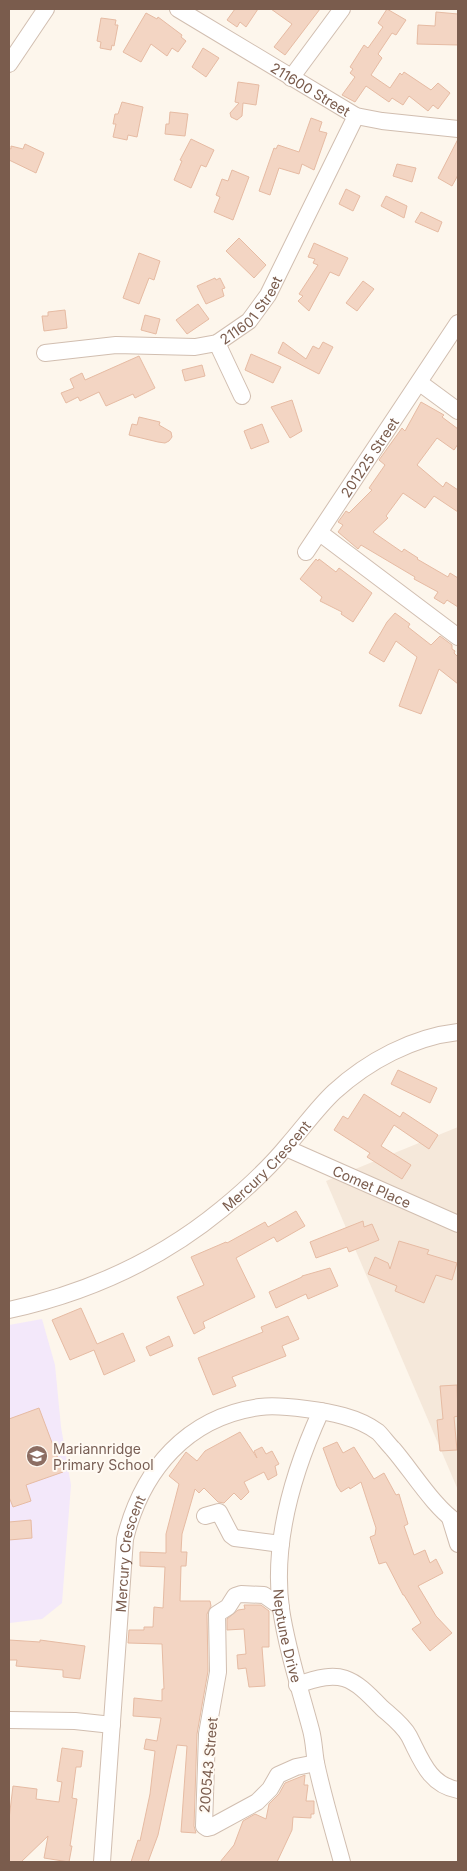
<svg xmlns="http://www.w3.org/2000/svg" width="467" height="1871" viewBox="0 0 467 1871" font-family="Inter,sans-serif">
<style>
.residential{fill:#f5e8da}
.education{fill:#f3e8fa}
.building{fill:#f3d5c3;stroke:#e6bba3}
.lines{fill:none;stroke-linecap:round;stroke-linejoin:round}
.minor-casing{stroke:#d1beb0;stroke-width:18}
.minor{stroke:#fff;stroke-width:16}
.labels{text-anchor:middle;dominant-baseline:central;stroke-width:4;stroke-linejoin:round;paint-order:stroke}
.street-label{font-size:14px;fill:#7a5c4d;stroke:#fffaf3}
.education-label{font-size:14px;fill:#785e54;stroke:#fffaf3;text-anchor:start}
</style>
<rect width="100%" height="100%" fill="#fdf6ec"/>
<!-- residential -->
<polygon class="residential" points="458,1127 458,1490 326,1181"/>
<!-- education -->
<polygon class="education" points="42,1319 55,1365 61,1427 71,1485 62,1603 42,1619 10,1623 9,1623 9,1325"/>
<!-- building -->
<g class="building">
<polygon points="235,9 258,9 246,27 240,22 237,27 227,20"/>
<polygon points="271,9 320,9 285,55 274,47 292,24"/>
<polygon points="387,9 406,20 396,35 392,33 378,54 382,58 371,75 390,88 400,73 402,75 404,72 431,90 438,83 450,93 438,109 433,105 428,111 409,96 403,105 392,98 389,102 366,86 355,102 342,95 355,77 350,73 353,69 350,67 364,45 368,48 383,27 378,23"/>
<polygon points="436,12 458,14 458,45 417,44 418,25 435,26"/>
<polygon points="146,13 157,19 158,17 182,35 181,37 186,41 178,52 172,48 167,56 151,44 141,62 123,52"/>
<polygon points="101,18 116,20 115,25 118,25 114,46 112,45 111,50 100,48 101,42 97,41"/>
<polygon points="203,48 219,58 206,77 192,67"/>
<polygon points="238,82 259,85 256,105 243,103 242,116 237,120 231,117 230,113 239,103 235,102"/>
<polygon points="122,102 143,107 137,137 128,135 127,140 113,137 116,124 113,124 115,114 118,114"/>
<polygon points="170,112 188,114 185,136 165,134 166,124 169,124"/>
<polygon points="311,118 322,122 319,131 327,133 314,170 302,164 299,174 279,168 270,195 259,191 274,148 276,149 278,145 299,152"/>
<polygon points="191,139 214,150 206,167 201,165 191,188 174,180 182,161 180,160"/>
<polygon points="458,139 458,175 452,186 438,178"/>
<polygon points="25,144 44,153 36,173 9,160 9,148 11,149 11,146 23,149"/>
<polygon points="397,164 416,168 412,182 393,176"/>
<polygon points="232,170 249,177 233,220 214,212 220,197 216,195 222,179 228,181"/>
<polygon points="346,189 360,196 353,211 339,204"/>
<polygon points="386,196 407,206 404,218 381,206"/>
<polygon points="421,212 442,222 438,232 415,222"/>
<polygon points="239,238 266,265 254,278 226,251"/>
<polygon points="314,243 348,258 339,276 330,272 309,311 298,301 303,296 299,294 318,265 313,263 315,259 308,257"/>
<polygon points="139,253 160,261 154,280 149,278 139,304 123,298"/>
<polygon points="215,278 216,280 220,278 225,288 222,289 224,296 206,304 197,286"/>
<polygon points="363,281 374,289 357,311 346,303"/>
<polygon points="198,304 209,319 187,334 176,320"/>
<polygon points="65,310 67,328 44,331 42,316 48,316 48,312"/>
<polygon points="145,315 160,319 156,334 141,330"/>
<polygon points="283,342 306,359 313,346 319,349 323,342 333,347 319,374 278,353"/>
<polygon points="251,354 281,367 273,383 245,370"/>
<polygon points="139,356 155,388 135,398 133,394 106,406 99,392 80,401 78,397 66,403 61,393 74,388 70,379 82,373 85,380"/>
<polygon points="202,365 205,376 185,381 182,370"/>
<polygon points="292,400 302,431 290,438 271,407"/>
<polygon points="421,402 444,415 442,417 458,429 458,444 454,450 437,438 417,465 443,487 446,482 458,490 458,512 434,496 425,508 403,493 386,516 388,518 373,532 402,552 404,549 418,558 417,559 448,577 450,573 458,578 458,607 447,600 444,604 434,598 438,592 414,579 415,577 361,545 358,549 338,532 343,525 338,522 346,511 349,513 372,490 369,488 385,465 379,460 402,428 405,431"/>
<polygon points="139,417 160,422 159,425 171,432 172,437 169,441 165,443 158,442 129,435 132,424 137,425"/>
<polygon points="262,424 269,442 251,449 244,431"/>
<polygon points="316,559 318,561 319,559 336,572 339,568 372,593 353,622 341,614 342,612 320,601 322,597 300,579"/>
<polygon points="395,613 410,624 408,627 431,645 440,636 452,645 452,649 455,651 454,653 458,657 458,684 439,669 421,714 399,706 417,657 396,641 384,662 369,653 387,622"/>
<polygon points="398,1070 437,1088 430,1103 391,1084"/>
<polygon points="364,1094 400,1117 403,1112 438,1135 429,1149 394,1125 381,1146 411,1165 402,1179 367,1157 370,1153 334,1130 343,1116 348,1119"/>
<polygon points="296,1211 305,1226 277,1242 274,1237 236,1258 255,1297 203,1322 205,1328 194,1334 177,1297 204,1285 191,1257 226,1242 227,1243 265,1222 268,1227"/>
<polygon points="363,1221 364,1227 372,1224 379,1240 349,1252 347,1247 316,1258 310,1242"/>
<polygon points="399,1241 429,1250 427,1254 457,1263 452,1280 436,1275 424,1303 395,1291 397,1286 368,1274 375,1257 388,1263 390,1269"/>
<polygon points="330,1268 338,1286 308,1299 306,1294 276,1308 269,1292 302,1277 302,1276"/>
<polygon points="81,1308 97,1344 123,1333 135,1361 104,1375 94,1350 70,1360 52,1320"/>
<polygon points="288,1316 299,1339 282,1346 286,1356 232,1377 236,1386 213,1395 198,1358 263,1332 261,1327"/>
<polygon points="169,1336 173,1346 150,1356 146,1347"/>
<polygon points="457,1385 458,1416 454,1417 457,1450 440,1451 437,1420 443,1419 440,1386"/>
<polygon points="39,1408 63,1472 26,1485 31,1501 13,1507 9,1497 9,1419"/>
<polygon points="240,1432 257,1458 254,1451 262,1447 266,1454 272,1451 279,1464 275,1466 277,1475 268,1480 264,1472 244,1482 249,1492 241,1500 234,1493 224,1503 218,1502 204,1488 199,1493 195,1489 182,1534 181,1552 187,1552 186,1566 181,1566 180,1601 210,1601 211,1606 207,1614 208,1671 197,1734 194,1826 196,1833 181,1832 187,1746 177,1745 158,1835 148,1862 131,1862 138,1840 140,1841 150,1794 155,1751 144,1749 146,1739 157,1741 161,1718 133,1716 134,1698 162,1701 162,1689 164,1689 162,1644 128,1643 129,1630 144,1630 144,1627 153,1627 154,1607 163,1608 165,1567 140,1566 140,1552 166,1553 166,1534 179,1484 169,1476 186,1452 197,1461 205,1451"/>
<polygon points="337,1442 343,1453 354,1447 374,1479 384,1473 396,1495 399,1494 408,1524 404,1526 414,1555 425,1550 430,1563 436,1559 443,1573 418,1586 436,1616 452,1633 430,1651 412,1629 421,1623 404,1595 403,1595 386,1562 379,1564 370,1537 375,1535 376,1528 361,1482 350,1489 349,1487 341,1492 337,1486 323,1448"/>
<polygon points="31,1520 32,1538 9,1540 9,1522"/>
<polygon points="244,1605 261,1605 269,1611 269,1647 262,1647 265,1686 249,1687 246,1668 238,1669 237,1655 246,1654 244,1629 227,1630 227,1619 238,1610 245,1609"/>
<polygon points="9,1640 40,1642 40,1640 85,1646 80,1679 63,1677 63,1670 16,1666 17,1660 9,1660"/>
<polygon points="62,1748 83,1751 81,1767 76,1767 72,1798 77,1799 70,1846 72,1846 69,1862 44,1858 48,1836 21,1862 9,1862 9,1819 13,1786 37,1789 36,1799 59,1802 62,1782 57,1781"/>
<polygon points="305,1775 304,1785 308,1785 306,1801 314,1801 314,1814 311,1814 311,1818 293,1817 292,1830 277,1862 220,1862 234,1845 243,1821 255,1814 266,1819 269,1804 279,1794 285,1783"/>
</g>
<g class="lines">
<!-- minor casing -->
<g class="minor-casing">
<g id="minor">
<path id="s1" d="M178,9L356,116L382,121L458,129"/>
<polyline points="9,64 46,9"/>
<polyline points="291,78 342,9"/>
<polyline points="217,343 242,396"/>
<path id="s2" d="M45,353L116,345L195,347L217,343L249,321L268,295L356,116"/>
<polyline points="420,383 458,411"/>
<polyline points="320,533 458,637"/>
<path id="s3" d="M306,552L458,323"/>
<path id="s4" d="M286,1148L458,1224"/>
<path id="s5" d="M9,1310C87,1293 160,1260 222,1209C245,1190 268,1169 287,1146C303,1128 317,1108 334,1092C368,1061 413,1037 458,1032"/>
<path id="s6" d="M321,1411C294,1470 272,1542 281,1609C287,1650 300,1689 311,1730C314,1741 314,1752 316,1763C323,1796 333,1829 342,1862"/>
<polyline points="205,1516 219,1512 231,1535 235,1538 281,1544"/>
<polyline points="450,1518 458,1544"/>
<polyline points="281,1607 264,1595 241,1594 235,1596 228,1607 217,1614 218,1672 207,1734 204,1826 207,1828 211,1827 257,1802 270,1789 278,1775 296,1767 316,1763"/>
<path d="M297,1685C342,1669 351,1676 382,1708C391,1716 403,1725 409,1736C421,1759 429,1785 458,1790"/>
<polyline points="9,1720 75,1721 112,1725"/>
<path id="s7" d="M102,1862L125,1539C142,1470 187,1417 260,1407C275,1405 291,1407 306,1409C330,1412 358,1417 378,1432C383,1437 388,1444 393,1449C412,1471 435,1509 458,1523"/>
</g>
</g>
<!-- minor -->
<use href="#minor" class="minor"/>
</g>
<!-- icons -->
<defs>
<g id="school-disc" transform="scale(1.125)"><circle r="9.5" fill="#8d6e63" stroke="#fffaf3"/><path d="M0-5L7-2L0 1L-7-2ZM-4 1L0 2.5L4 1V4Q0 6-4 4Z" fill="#fff"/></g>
</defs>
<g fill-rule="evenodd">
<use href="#school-disc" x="37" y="1456"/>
</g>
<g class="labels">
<!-- street labels -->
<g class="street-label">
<text stroke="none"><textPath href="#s1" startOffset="155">211600 Street</textPath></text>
<text stroke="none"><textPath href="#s2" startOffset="221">211601 Street</textPath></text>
<text stroke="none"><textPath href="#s3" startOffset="114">201225 Street</textPath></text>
<text stroke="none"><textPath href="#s5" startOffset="300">Mercury Crescent</textPath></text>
<text stroke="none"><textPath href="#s4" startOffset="94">Comet Place</textPath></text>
<text stroke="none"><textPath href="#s7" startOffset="310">Mercury Crescent</textPath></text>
<text stroke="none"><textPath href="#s6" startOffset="232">Neptune Drive</textPath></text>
<text transform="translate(208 1765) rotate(-85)">200543 Street</text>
</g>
<!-- education labels -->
<g class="education-label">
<text x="53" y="1448">Mariannridge<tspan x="53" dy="16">Primary School</tspan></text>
</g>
</g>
<!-- border -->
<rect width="467" height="1871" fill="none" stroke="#7a5c4d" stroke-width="20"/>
</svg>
